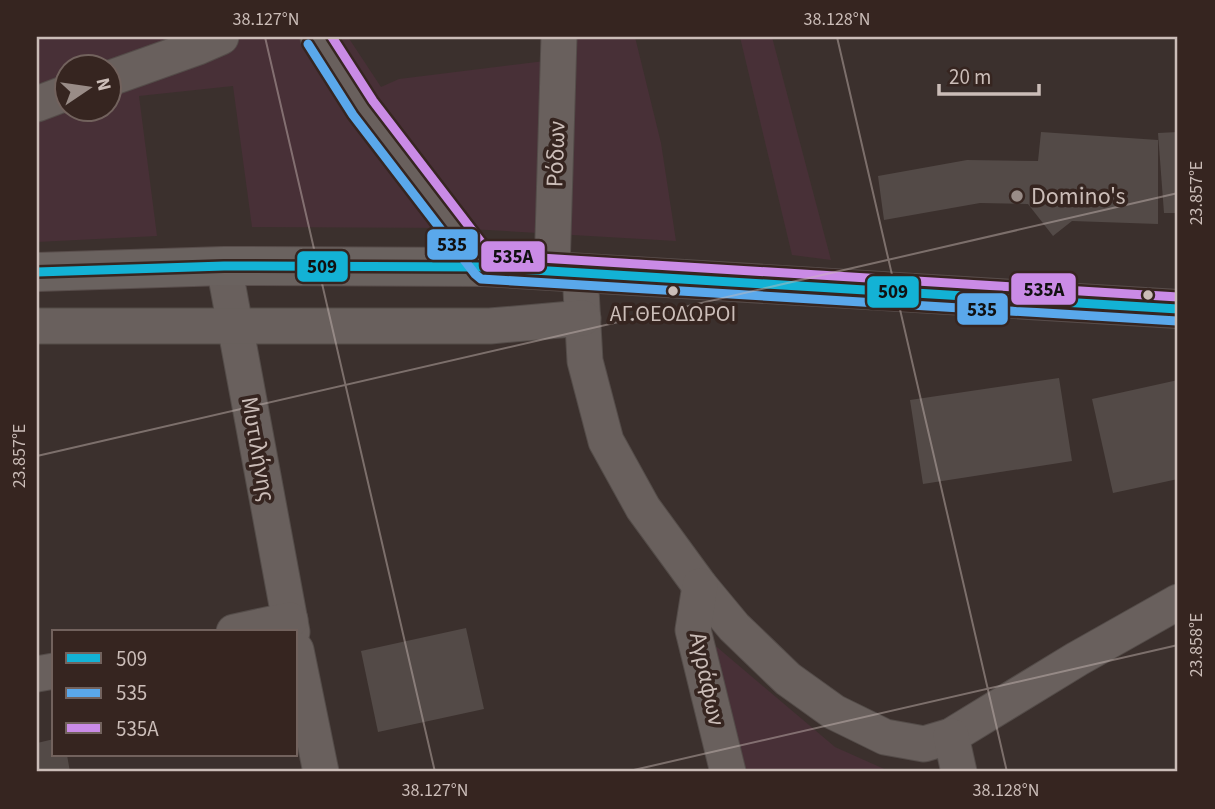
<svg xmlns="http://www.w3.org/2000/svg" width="1215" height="809" viewBox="0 0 1215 809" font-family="'Source Sans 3',sans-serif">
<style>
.green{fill:#483037;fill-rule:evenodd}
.building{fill:#534a47}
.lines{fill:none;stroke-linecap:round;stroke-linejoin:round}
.minor-casing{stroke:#544c49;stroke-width:37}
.major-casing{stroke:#584d4b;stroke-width:40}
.minor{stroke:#69605d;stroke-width:35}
.major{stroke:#6a625f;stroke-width:38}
.bus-1-casing{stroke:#362520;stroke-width:14}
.bus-2-casing{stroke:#362520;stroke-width:14}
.bus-3-casing{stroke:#362520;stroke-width:14}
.bus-1{stroke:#13b2d5;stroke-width:9}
.bus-2{stroke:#5aa8eb;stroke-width:9}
.bus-3{stroke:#ca8be6;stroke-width:9}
.ticks{fill:none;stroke:#cbbdb8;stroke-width:2;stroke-opacity:0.45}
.poi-dot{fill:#998c87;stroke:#362520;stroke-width:2.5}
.bus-dot{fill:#cbbdb8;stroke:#362520;stroke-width:2.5}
.labels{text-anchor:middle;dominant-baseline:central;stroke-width:7;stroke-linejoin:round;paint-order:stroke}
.bus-label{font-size:22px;fill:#cbbdb8;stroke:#362520}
.street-label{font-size:24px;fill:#cbbdb8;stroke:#362520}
.poi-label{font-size:24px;fill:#cbbdb8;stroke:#362520;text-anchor:start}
.line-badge{stroke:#362520;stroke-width:2.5}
.pale-badge-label{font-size:19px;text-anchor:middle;font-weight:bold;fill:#111}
.neatline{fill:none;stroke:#cbbdb8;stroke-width:2.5}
.ticks-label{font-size:18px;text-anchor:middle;fill:#cbbdb8}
</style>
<rect width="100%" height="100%" fill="#3b302d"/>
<!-- green -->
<g class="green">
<path d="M37,37H348L381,87L399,79L545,61L575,37H635L661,143L676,241L452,228L252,227L233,86L139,96L157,236L37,242ZM66,66H108V108H66Z"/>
<polygon points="740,37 772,37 831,260 792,255"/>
<polygon points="711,642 835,747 891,772 745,772"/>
</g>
<!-- building -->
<g class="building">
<polygon points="1041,132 1158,140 1158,224 1072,221 1053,236 1028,204 980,203 884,220 878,176 967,160 1038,161"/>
<polygon points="1178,132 1178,213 1164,213 1158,133"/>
<polygon points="1059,378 1072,461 923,484 910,400"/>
<polygon points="1178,380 1178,479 1113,493 1092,399"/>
<polygon points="466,628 484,709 378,732 361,651"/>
<polygon points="54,739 54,755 67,755 70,772 37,772 37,743"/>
</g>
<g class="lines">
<!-- minor casing -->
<g class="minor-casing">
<g id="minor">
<polyline points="318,37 363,108 485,267"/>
<polyline points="108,79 198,47 221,37"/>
<polyline points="37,104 66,93"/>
<polyline points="224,266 292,632"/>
<polyline points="552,271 559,37"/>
<polyline points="580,272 585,361 606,441 643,508 700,586 734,627 788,679 834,712 885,737 924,744 951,736 1077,659 1178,602"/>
<polyline points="37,326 490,326 583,318"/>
<polyline points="700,586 693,630 728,772"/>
<polyline points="234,632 290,620"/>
<polyline points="296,650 321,772"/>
<polyline points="37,674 54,671"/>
<polyline points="951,736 959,772"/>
</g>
</g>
<!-- major casing -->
<g class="major-casing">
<polyline id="major" points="37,272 224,266 485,267 1178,309"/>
</g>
<!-- minor -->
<use href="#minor" class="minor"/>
<!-- major -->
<use href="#major" class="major"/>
<!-- bus-1 casing -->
<g class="bus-1-casing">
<polyline id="bus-1" points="37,272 224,266 485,267 1178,309"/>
</g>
<!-- bus-2 casing -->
<g class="bus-2-casing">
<polyline id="bus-2" points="308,44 353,115 475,274 481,279 1177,321"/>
</g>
<!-- bus-3 casing -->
<g class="bus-3-casing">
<polyline id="bus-3" points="332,37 373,101 491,255 1178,297"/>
</g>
<!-- bus-1 -->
<use href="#bus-1" class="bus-1"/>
<!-- bus-2 -->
<use href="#bus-2" class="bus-2"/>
<!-- bus-3 -->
<use href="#bus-3" class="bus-3"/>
</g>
<!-- ticks -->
<path class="ticks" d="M265,37L435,772M837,37L1007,772M37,456L1178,193M625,772L1178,645"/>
<!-- markers -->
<circle class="poi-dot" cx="1017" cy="196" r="7"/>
<g class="bus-dot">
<circle cx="673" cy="291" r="6"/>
<circle cx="1148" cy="295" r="6"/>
</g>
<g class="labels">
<!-- bus labels -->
<g class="bus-label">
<text x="673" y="314">ΑΓ.ΘΕΟΔΩΡΟΙ</text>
</g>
<!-- street labels -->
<g class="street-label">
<text transform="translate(556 154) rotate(-88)">Ρόδων</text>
<text transform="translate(258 449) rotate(80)">Μυτιλήνης</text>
<text transform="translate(707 679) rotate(78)">Αγράφων</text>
</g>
<!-- poi labels -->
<g class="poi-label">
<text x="1031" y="196">Domino's</text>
</g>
</g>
<g class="line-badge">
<rect x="426" y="228" width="53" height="33" rx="7" fill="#5aa8eb"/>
<rect x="480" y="240" width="66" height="33" rx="7" fill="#ca8be6"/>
<rect x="296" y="250" width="53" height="33" rx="7" fill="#13b2d5"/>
<rect x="1010" y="272" width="67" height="34" rx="7" fill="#ca8be6"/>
<rect x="866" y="275" width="54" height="34" rx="7" fill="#13b2d5"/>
<rect x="956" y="292" width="53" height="34" rx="7" fill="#5aa8eb"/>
</g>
<g class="pale-badge-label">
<text x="452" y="251">535</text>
<text x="513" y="263">535A</text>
<text x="322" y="273">509</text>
<text x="1044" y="296">535A</text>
<text x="893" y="298">509</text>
<text x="982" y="316">535</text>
</g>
<!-- border -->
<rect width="1215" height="809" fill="none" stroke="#362520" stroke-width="77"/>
<!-- legend -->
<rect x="52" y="630" width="245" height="126" fill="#362520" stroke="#72625d" stroke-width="2"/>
<rect x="66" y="653" width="35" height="10" fill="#13b2d5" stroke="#72625d" stroke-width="2"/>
<text x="116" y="666" font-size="21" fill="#cbbdb8">509</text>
<rect x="66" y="688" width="35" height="10" fill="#5aa8eb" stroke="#72625d" stroke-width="2"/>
<text x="116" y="700" font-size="21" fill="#cbbdb8">535</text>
<rect x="66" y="723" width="35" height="10" fill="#ca8be6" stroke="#72625d" stroke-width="2"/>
<text x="116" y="736" font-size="21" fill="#cbbdb8">535A</text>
<!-- north arrow -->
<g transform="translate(88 88) rotate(77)"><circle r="33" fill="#362520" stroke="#72625d" stroke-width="2"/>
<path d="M0-5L12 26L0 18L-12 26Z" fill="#998c87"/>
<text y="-10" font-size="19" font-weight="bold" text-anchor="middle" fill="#cbbdb8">N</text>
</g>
<!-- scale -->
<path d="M939 84v10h100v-10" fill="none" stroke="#cbbdb8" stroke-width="3.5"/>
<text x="949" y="84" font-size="21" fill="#cbbdb8" stroke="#362520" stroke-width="5" paint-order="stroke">20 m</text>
<rect x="38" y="38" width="1138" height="732" class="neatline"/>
<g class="ticks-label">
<text x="266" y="25">38.127°N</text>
<text x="837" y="25">38.128°N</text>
<text transform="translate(1196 193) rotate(-90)" y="6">23.857°E</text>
<text transform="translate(19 456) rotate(-90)" y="6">23.857°E</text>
<text transform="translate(1196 645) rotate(-90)" y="6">23.858°E</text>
<text x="435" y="796">38.127°N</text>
<text x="1006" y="796">38.128°N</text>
</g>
</svg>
